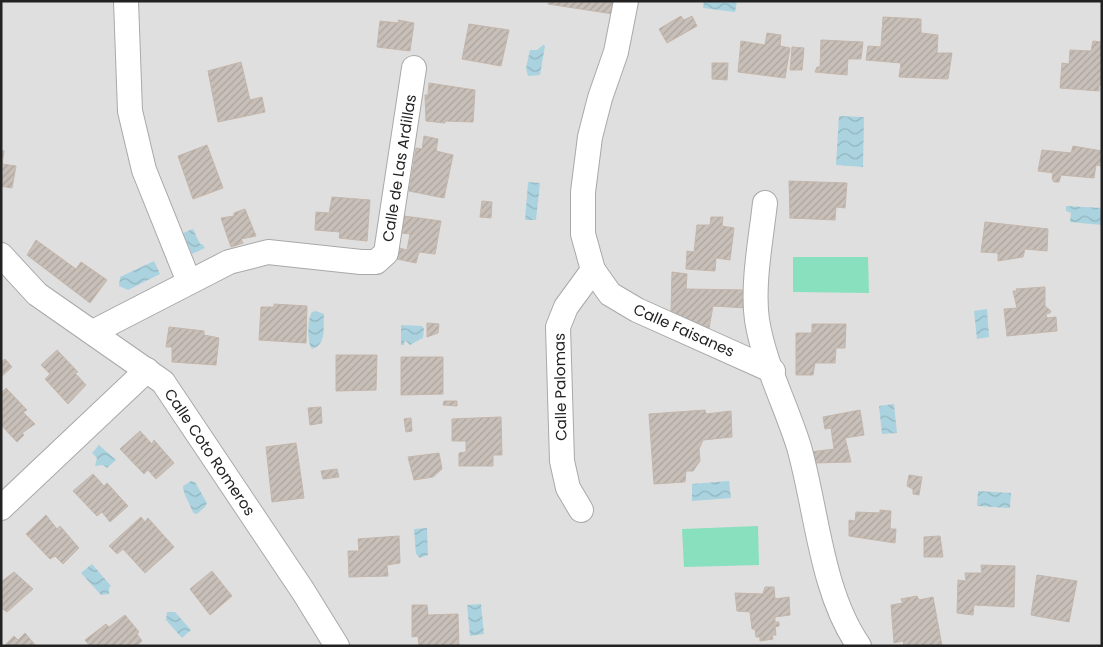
<svg xmlns="http://www.w3.org/2000/svg" width="1103" height="647" viewBox="0 0 1103 647" font-family="Poppins,sans-serif">
<style>
.residential{fill:#e0dfdf}
.pitch{fill:#88e0be}
.water{fill:url(#water-waves)}
.building{fill:url(#building-hatch);stroke:#c4b6ab}
.lines{fill:none;stroke-linecap:round;stroke-linejoin:round}
.street-casing{stroke:#a9a9a9;stroke-width:26}
.street{stroke:#fff;stroke-width:24}
.labels{text-anchor:middle;dominant-baseline:central;stroke-width:4;stroke-linejoin:round;paint-order:stroke}
.street-label{font-size:15px;fill:#222;stroke:#fff}
</style>
<defs>
<pattern id="water-waves" width="16" height="10" patternUnits="userSpaceOnUse" patternTransform="scale(1.25)"><rect width="16" height="10" fill="#aad3df"/><path d="M0 5q4-4 8 0t8 0" fill="none" stroke="#92b5bf"/></pattern>
<pattern id="building-hatch" width="6" height="6" patternUnits="userSpaceOnUse" patternTransform="scale(1.25)"><rect width="6" height="6" fill="#c7bfb8"/><path d="M-1 1l2-2M0 6l6-6M5 7l2-2" fill="none" stroke="#aba49e"/></pattern>
</defs>
<rect width="100%" height="100%" fill="#f2efe9"/>
<!-- residential -->
<rect class="residential" x="1" y="1" width="1101" height="645"/>
<!-- pitch -->
<g class="pitch">
<polygon points="793,257 868,257 869,293 793,292"/>
<polygon points="758,526 759,565 684,567 682,529"/>
</g>
<!-- water -->
<g class="water">
<polygon points="704,1 737,1 735,12 703,8"/>
<polygon points="543,45 545,46 540,75 528,76 526,68 530,50 537,50"/>
<polygon points="839,116 864,117 863,167 836,165"/>
<polygon points="528,182 540,183 536,220 525,220"/>
<polygon points="1066,206 1102,208 1102,225 1070,222 1071,213 1066,211"/>
<polygon points="193,229 200,244 202,244 205,248 192,254 183,233"/>
<polygon points="154,261 160,274 128,290 119,286 120,277"/>
<polygon points="987,309 989,337 977,339 974,311"/>
<path d="M316,311L324,314C323,326 327,345 312,349C307,342 307,319 312,312Z"/>
<polygon points="401,325 422,326 424,329 423,338 410,345 405,340 404,345 401,345"/>
<polygon points="894,404 897,433 882,434 879,406"/>
<polygon points="99,445 116,460 107,468 103,465 95,466 97,458 92,453"/>
<path d="M191,481L195,482L207,503L205,507L197,514L193,513C191,505 183,495 183,486Z"/>
<polygon points="729,481 731,498 692,501 692,484"/>
<polygon points="978,491 1011,493 1010,508 977,506"/>
<polygon points="427,528 428,555 420,558 416,554 414,529"/>
<polygon points="92,564 111,586 109,588 109,594 101,595 81,573"/>
<polygon points="481,604 484,634 470,636 467,605"/>
<polygon points="167,612 175,612 191,630 182,638 166,620"/>
</g>
<!-- building -->
<g class="building">
<polygon points="549,1 615,1 613,14 548,4"/>
<polygon points="681,16 684,20 692,16 697,26 667,43 659,29"/>
<polygon points="883,17 921,19 921,33 938,35 937,53 952,53 948,79 899,77 901,63 866,60 868,46 881,47"/>
<polygon points="398,20 414,23 410,51 377,47 380,21 399,23"/>
<polygon points="469,24 509,30 501,66 462,59"/>
<polygon points="767,33 781,35 780,46 790,48 785,78 738,72 741,41 765,45"/>
<polygon points="821,40 863,42 861,59 848,59 847,75 815,72 817,67 820,67"/>
<polygon points="1093,41 1102,42 1102,85 1099,85 1099,91 1060,88 1062,63 1069,64 1070,50 1091,51"/>
<polygon points="792,47 804,48 802,70 790,70"/>
<polygon points="241,62 250,100 262,97 265,112 218,122 208,71"/>
<polygon points="712,63 728,63 727,80 712,79"/>
<polygon points="429,83 475,90 473,122 445,121 445,123 426,121 425,95 428,95"/>
<polygon points="424,136 438,139 436,151 453,155 444,198 409,191 416,148 422,149"/>
<polygon points="207,145 223,188 193,199 178,156"/>
<polygon points="1073,146 1102,151 1102,166 1096,165 1094,178 1061,175 1059,182 1054,182 1052,179 1053,173 1038,171 1042,150 1071,153"/>
<polygon points="1,150 4,151 2,164 16,166 12,188 1,186"/>
<polygon points="789,181 847,183 845,208 836,207 835,220 790,218"/>
<polygon points="332,197 370,200 367,241 339,238 340,232 315,230 316,212 329,213"/>
<polygon points="482,201 492,202 491,218 480,217"/>
<polygon points="245,209 256,236 241,239 243,243 231,247 221,218 234,216 234,213"/>
<polygon points="404,216 441,221 435,254 419,252 416,263 397,259 399,248 407,250 410,234 402,233"/>
<polygon points="711,217 723,217 722,226 734,228 730,260 716,258 715,271 686,269 687,251 694,252 697,225 710,225"/>
<polygon points="985,222 1048,229 1047,251 1025,249 1023,257 998,261 998,253 981,252"/>
<polygon points="36,240 76,269 81,262 107,280 90,303 27,255"/>
<polygon points="672,272 687,274 686,289 747,290 746,308 713,306 709,328 671,312"/>
<polygon points="1045,287 1045,306 1051,311 1050,313 1046,314 1047,318 1056,317 1057,331 1007,336 1004,309 1017,308 1013,291 1017,291 1016,289"/>
<polygon points="274,304 307,306 306,343 259,340 261,307 274,307"/>
<polygon points="427,323 439,324 438,333 427,337"/>
<polygon points="812,324 846,324 845,348 836,348 835,363 815,363 813,375 796,375 796,333 812,333"/>
<polygon points="169,327 204,331 204,335 219,338 216,365 172,362 172,347 166,347"/>
<polygon points="57,350 78,372 75,373 86,385 68,404 45,379 50,374 41,365"/>
<polygon points="336,355 377,355 376,390 336,391"/>
<polygon points="401,357 443,357 443,394 401,395"/>
<polygon points="5,359 12,367 1,377 1,362"/>
<polygon points="6,388 27,410 23,412 35,424 22,433 24,435 17,442 1,425 1,393"/>
<polygon points="444,401 457,401 457,406 443,405"/>
<polygon points="321,407 322,423 310,425 308,408"/>
<polygon points="705,410 706,414 731,411 732,437 703,440 699,449 700,461 693,471 686,471 685,482 654,484 649,414"/>
<polygon points="860,410 864,435 845,438 851,462 814,463 810,452 834,449 831,428 825,429 823,417"/>
<polygon points="501,417 502,455 493,455 493,466 459,466 459,453 466,452 466,441 452,441 452,419"/>
<polygon points="411,418 412,431 406,432 404,419"/>
<polygon points="140,431 152,444 154,440 174,463 156,479 148,470 144,474 120,449"/>
<polygon points="296,443 304,498 272,502 266,447"/>
<polygon points="439,453 442,469 433,477 414,480 408,457"/>
<polygon points="337,469 339,477 323,479 321,471"/>
<polygon points="93,474 104,486 107,483 128,506 110,522 102,512 97,516 73,491"/>
<polygon points="909,475 922,477 919,495 913,494 913,489 907,486"/>
<polygon points="880,510 891,511 890,529 896,529 895,543 849,536 849,520 855,521 856,512 880,513"/>
<polygon points="46,515 57,529 60,526 79,548 63,564 55,556 50,559 26,534"/>
<polygon points="141,517 145,522 148,518 174,547 145,573 123,549 117,554 109,546"/>
<polygon points="399,536 400,563 387,565 388,576 349,577 348,551 359,551 358,539"/>
<polygon points="940,536 943,557 924,557 924,537"/>
<polygon points="981,565 1015,566 1014,607 974,605 973,615 957,613 958,580 966,581 965,573 982,573"/>
<polygon points="212,571 232,596 210,615 190,589"/>
<polygon points="14,572 33,589 7,612 3,609 1,610 1,582"/>
<polygon points="1037,575 1077,581 1069,622 1031,615"/>
<polygon points="765,587 774,587 775,599 789,597 790,615 775,617 775,622 779,622 779,626 775,627 776,635 772,635 773,639 760,641 760,637 756,637 755,629 752,629 750,612 737,611 735,593 763,594"/>
<polygon points="917,596 919,600 933,597 942,646 904,646 903,641 894,643 891,605 903,603 901,599"/>
<polygon points="412,605 427,605 428,615 458,614 459,646 419,646 418,636 412,637"/>
<polygon points="125,615 139,632 137,634 142,641 137,646 90,646 85,640 106,624 109,627"/>
<polygon points="25,633 36,646 4,646 14,636 18,640"/>
</g>
<g class="lines">
<!-- street casing -->
<g class="street-casing">
<g id="street">
<polyline points="126,1 130,111 144,170 189,282"/>
<polyline points="626,1 616,52 600,98 590,137 583,192 583,234 593,270 610,294 637,310 773,371"/>
<path d="M765,203C761,239 752,285 757,320C764,364 786,405 799,447C817,511 821,591 859,646"/>
<polyline points="1,255 37,294 163,382 303,591 337,646"/>
<polyline points="93,332 229,262 268,252 361,262 376,262 386,253 414,68"/>
<polyline points="1,508 147,370"/>
<polyline points="581,510 568,488 562,461 558,327 566,307 593,270"/>
</g>
</g>
<!-- street -->
<use href="#street" class="street"/>
</g>
<g class="labels">
<!-- street labels -->
<g class="street-label">
<text transform="translate(399 168) rotate(-81)">Calle de Las Ardillas</text>
<text transform="translate(684 330) rotate(24)">Calle Faisanes</text>
<text transform="translate(560 387) rotate(-91)">Calle Palomas</text>
<text transform="translate(210 452) rotate(56)">Calle Coto Romeros</text>
</g>
</g>
<!-- border -->
<rect width="1103" height="647" fill="none" stroke="#222222" stroke-width="5"/>
</svg>
